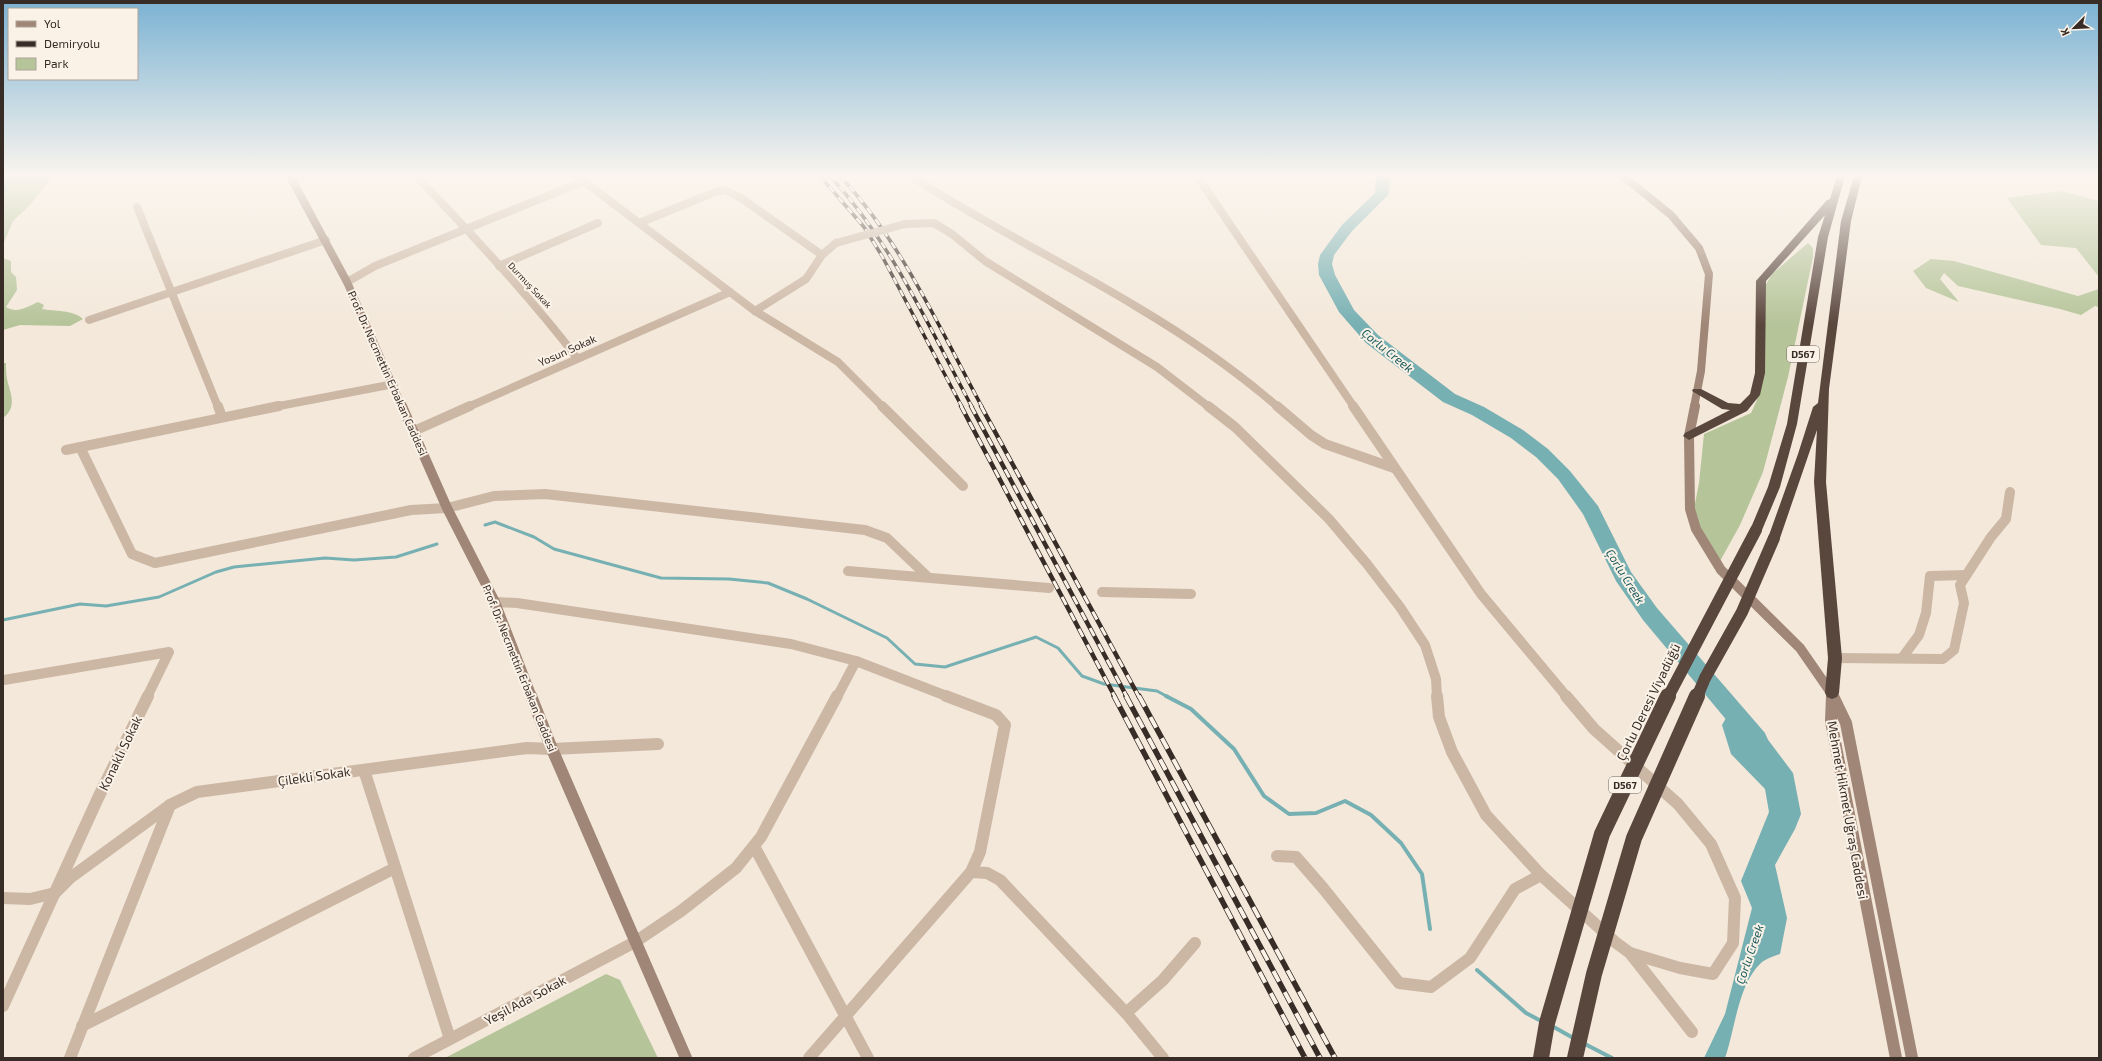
<svg xmlns="http://www.w3.org/2000/svg" width="2102" height="1061" viewBox="0 0 2102 1061" font-family="'Exo 2',sans-serif">
<style>
.green{fill:#b5c499}
.water{fill:#77b0b3}
.lines{fill:none;stroke-linecap:round;stroke-linejoin:round}
.stream-far2{stroke:#77b0b3;stroke-width:2.5}
.stream-far1{stroke:#77b0b3;stroke-width:3}
.stream{stroke:#77b0b3;stroke-width:4}
.river{fill:#77b0b3;fill-rule:evenodd}
.street-far2{stroke:#ccb7a5;stroke-width:8}
.street-far1{stroke:#ccb7a5;stroke-width:10}
.street{stroke:#ccb7a5;stroke-width:12}
.secondary-far2{stroke:#a08676;stroke-width:8}
.secondary-far1{stroke:#a08676;stroke-width:10}
.secondary{stroke:#a08676;stroke-width:12}
.highway{fill:#59463d;fill-rule:evenodd}
.rail-far2-casing{stroke:#382c27;stroke-width:3.5}
.rail-far1-casing{stroke:#382c27;stroke-width:4.5}
.rail-casing{stroke:#382c27;stroke-width:5.5}
.rail-far2{stroke:#fbf2e7;stroke-width:2.5;stroke-dasharray:7;stroke-linecap:butt}
.rail-far1{stroke:#fbf2e7;stroke-width:3;stroke-dasharray:9;stroke-linecap:butt}
.rail{stroke:#fbf2e7;stroke-width:4;stroke-dasharray:12;stroke-linecap:butt}
.street-bridge{stroke:#ccb7a5;stroke-width:8}
.highway-bridge-far1{stroke:#59463d;stroke-width:12}
.highway-bridge{stroke:#59463d;stroke-width:16}
.labels{text-anchor:middle;dominant-baseline:central;stroke-width:4;stroke-linejoin:round;paint-order:stroke}
.far-street-label{font-size:9px;fill:#382c27;stroke:#fbf2e7}
.shield{fill:#fbf2e7;stroke:#726761;stroke-width:1}
.shield-label{font-size:10px;font-weight:bold;fill:#382c27}
.street-label{font-size:11px;fill:#382c27;stroke:#fbf2e7}
.water-label{font-size:12px;font-style:italic;fill:#19585c;stroke:#fbf2e7}
.near-street-label{font-size:13px;fill:#382c27;stroke:#fbf2e7}
</style>
<rect width="100%" height="100%" fill="#f3e8da"/>
<!-- green -->
<g class="green">
<polygon points="3,176 50,176 51,179 29,206 13,221 3,245 3,253"/>
<polygon points="2062,191 2099,201 2099,277 2076,248 2041,245 2007,198"/>
<polygon points="1808,243 1813,248 1813,257 1788,377 1763,472 1740,525 1719,563 1693,514 1699,483 1704,434 1751,413 1757,400 1761,372 1765,286 1772,274"/>
<path d="M3,258L11,261V272L16,277L17,290L6,307C17,314 27,307 38,302L44,305L42,309C54,311 74,310 83,319L70,326L20,325L3,330Z"/>
<polygon points="1931,259 1954,261 2078,296 2099,289 2099,307 2095,306 2081,315 2060,309 1958,286 1944,273 1940,279 1959,302 1926,288 1913,271"/>
<path d="M3,363H6C6,368 6,374 7,379C10,393 18,407 3,418Z"/>
<polygon points="606,974 620,980 658,1058 445,1058"/>
</g>
<!-- water -->
<path class="water" d="M1729,717L1742,721L1763,733L1793,773L1801,814L1795,829L1775,865L1787,918L1780,954C1774,956 1765,959 1761,963C1738,984 1735,1030 1725,1058H1704L1725,1014L1752,908L1741,881L1769,812L1765,789L1731,754L1722,725L1726,718Z"/>
<g class="lines">
<!-- stream-far2 -->
<polyline class="stream-far2" points="3,182 6,184 3,199"/>
<!-- stream-far1 -->
<g class="stream-far1">
<polyline points="485,525 495,522 534,537 554,549 661,578 729,579 768,583 807,599 887,638 915,664 945,667 1036,637 1058,648 1082,676 1104,684 1157,691 1168,697"/>
<polyline points="3,620 80,604 106,606 159,597 216,572 234,567 325,558 354,560 396,557 437,544"/>
</g>
<!-- stream -->
<g class="stream">
<polyline points="1166,696 1191,709 1234,749 1264,796 1289,814 1316,813 1345,801 1371,815 1401,843 1422,874 1430,929"/>
<polyline points="1477,970 1526,1013 1543,1022"/>
<polyline points="1552,1026 1575,1039"/>
<polyline points="1583,1043 1612,1058"/>
</g>
<!-- river -->
<polygon class="river" points="1376,176 1390,176 1389,194 1352,231 1334,255 1332,264 1335,275 1354,310 1378,335 1455,394 1484,407 1523,430 1548,449 1570,471 1598,506 1631,572 1657,608 1765,733 1768,740 1765,747 1757,749 1749,747 1643,620 1616,581 1583,514 1558,479 1536,457 1511,438 1472,415 1443,402 1366,343 1339,312 1319,275 1318,264 1320,255 1342,225 1375,193"/>
<!-- street-far2 -->
<g class="street-far2">
<path d="M416,176C472,234 528,294 577,358"/>
<polyline points="577,176 755,311 838,362 883,407"/>
<path d="M911,176C984,224 1063,262 1137,307C1186,336 1235,370 1278,407"/>
<polyline points="1197,176 1354,407"/>
<polyline points="292,180 304,176"/>
<polyline points="137,207 218,407"/>
<polyline points="639,223 715,192 725,190 741,198 822,255"/>
<polyline points="905,224 934,223 952,234 985,261 1157,367 1209,407"/>
<polyline points="499,266 598,223"/>
<polyline points="347,282 375,266 584,181"/>
<polyline points="755,311 806,279 822,255 836,243"/>
<polyline points="89,320 326,240"/>
<polyline points="274,407 394,384"/>
<polyline points="468,407 730,292"/>
</g>
<!-- street-far1 -->
<g class="street-far1">
<polyline points="218,406 222,417"/>
<polyline points="882,406 963,486"/>
<polyline points="1208,406 1235,427 1329,519 1367,564 1400,607 1425,645 1436,679 1437,697"/>
<polyline points="1277,406 1311,435 1325,444 1394,468"/>
<polyline points="1353,406 1481,594 1567,697"/>
<polyline points="414,431 470,406"/>
<polyline points="80,447 132,554 155,563 411,510 447,508 494,496 545,494 865,530 887,538 928,577"/>
<polyline points="66,450 279,406"/>
<polyline points="848,571 1049,588"/>
<polyline points="1102,592 1191,594"/>
<polyline points="495,602 517,603 791,644 856,661 949,697"/>
<polyline points="1835,658 1943,659 1954,650 1964,603 1960,585 1991,537 2006,519 2010,492"/>
<polyline points="1902,658 1919,635 1926,613 1930,576 1966,575"/>
<polyline points="4,680 169,652 147,697"/>
<polyline points="837,697 856,661"/>
</g>
<!-- street -->
<g class="street">
<polyline points="946,696 996,715 1005,725 980,852 971,872"/>
<polyline points="1437,696 1439,717 1452,752 1486,815 1541,875 1615,942 1630,953 1692,1032"/>
<polyline points="1566,696 1594,729 1678,804 1711,844 1735,898 1733,943 1713,974 1680,968 1630,953"/>
<polyline points="364,770 450,1039"/>
<polyline points="754,846 868,1058"/>
<polyline points="1277,856 1296,857 1323,888 1399,983 1431,987 1470,958 1515,889 1541,875"/>
<polyline points="3,898 30,899 55,893 70,878 170,805 197,792 527,748 552,749 658,744"/>
<polyline points="3,1006 98,798 148,696"/>
<polyline points="1126,1013 1163,980 1195,943"/>
<polyline points="82,1026 395,868"/>
<polyline points="70,1058 170,805"/>
<polyline points="414,1058 635,942 681,911 736,868 761,837 837,696"/>
<polyline points="809,1058 971,872 987,873 1000,880 1126,1013 1163,1058"/>
</g>
<!-- secondary-far2 -->
<g class="secondary-far2">
<polyline points="290,176 347,282 402,407"/>
<polyline points="1623,176 1671,215 1699,248 1709,274 1701,371 1694,407"/>
</g>
<!-- secondary-far1 -->
<g class="secondary-far1">
<polyline points="402,406 447,508 495,602 532,697"/>
<polyline points="1695,406 1689,436 1690,509 1696,529 1721,570 1800,648 1834,697"/>
<polyline points="1832,697 1832,695"/>
</g>
<!-- secondary -->
<g class="secondary">
<polyline points="531,696 552,749 686,1058"/>
<polyline points="1832,696 1831,721 1896,1058"/>
<polyline points="1833,696 1846,723 1912,1058"/>
</g>
<!-- highway -->
<g class="highway">
<polygon points="1837,176 1845,176 1828,237 1797,424 1780,487 1762,530 1756,534 1750,530 1768,487 1787,424 1818,237 1825,215 1766,281 1765,373 1760,395 1747,411 1689,440 1683,436 1685,433 1730,410 1722,409 1692,391 1693,389 1701,389 1728,403 1740,404 1750,394 1755,373 1756,281 1827,200 1830,199"/>
<polygon points="1854,176 1862,176 1851,221 1829,389 1826,482 1842,658 1839,693 1837,697 1832,699 1827,697 1825,693 1828,658 1814,482 1817,430 1780,538 1778,541 1770,541 1768,538 1798,454 1813,407 1818,403 1841,221"/>
</g>
<!-- rail-far2 casing -->
<g class="rail-far2-casing">
<g id="rail-far2">
<polyline points="820,176 864,227 882,256 962,407"/>
<path d="M830,176C892,243 929,327 972,407"/>
<path d="M840,176C901,241 940,329 982,407"/>
</g>
</g>
<!-- rail-far1 casing -->
<g class="rail-far1-casing">
<g id="rail-far1">
<polyline points="961,406 1115,697"/>
<polyline points="971,406 1127,697"/>
<polyline points="981,406 1139,697"/>
</g>
</g>
<!-- rail casing -->
<g class="rail-casing">
<g id="rail">
<polyline points="1114,696 1305,1058"/>
<polyline points="1126,696 1320,1058"/>
<polyline points="1139,696 1335,1058"/>
</g>
</g>
<!-- rail-far2 -->
<use href="#rail-far2" class="rail-far2"/>
<!-- rail-far1 -->
<use href="#rail-far1" class="rail-far1"/>
<!-- rail -->
<use href="#rail" class="rail"/>
<!-- street-bridge -->
<polyline class="street-bridge" points="836,243 905,224"/>
<!-- highway-bridge-far1 -->
<g class="highway-bridge-far1">
<polyline points="1668,697 1756,530"/>
<polyline points="1697,697 1705,678 1742,612 1774,538"/>
</g>
<!-- highway-bridge -->
<g class="highway-bridge">
<polyline points="1541,1058 1547,1023 1602,834 1668,696"/>
<polyline points="1575,1058 1594,974 1634,838 1697,696"/>
</g>
</g>
<!-- sky -->
<linearGradient id="sky" x2="0" y2="1"><stop stop-color="#7bb2d3"/><stop offset="0.54" stop-color="#faf5ee"/><stop offset="1" stop-color="#faf5ee" stop-opacity="0"/></linearGradient>
<rect width="2102" height="325" fill="url(#sky)"/>
<g class="labels">
<!-- far-street labels -->
<g class="far-street-label">
<text transform="translate(530 285) rotate(47)">Durmuş Sokak</text>
</g>
<!-- shield labels -->
<g class="shield">
<rect x="1787" y="346" width="32" height="16" rx="3"/>
<rect x="1609" y="777" width="32" height="16" rx="3"/>
</g>
<g class="shield-label">
<text x="1803" y="354">D567</text>
<text x="1625" y="785">D567</text>
</g>
<!-- street labels -->
<g class="street-label">
<text transform="translate(567 350) rotate(-24)">Yosun Sokak</text>
<text transform="translate(388 373) rotate(66)">Prof. Dr. Necmettin Erbakan Caddesi</text>
<text transform="translate(520 668) rotate(68)">Prof. Dr. Necmettin Erbakan Caddesi</text>
</g>
<!-- water labels -->
<g class="water-label">
<text transform="translate(1388 350) rotate(39)">Çorlu Creek</text>
<text transform="translate(1626 576) rotate(58)">Çorlu Creek</text>
<text transform="translate(1749 954) rotate(-71)">Çorlu Creek</text>
</g>
<!-- near-street labels -->
<g class="near-street-label">
<text transform="translate(1648 702) rotate(-64)">Çorlu Deresi Viyadüğü</text>
<text transform="translate(120 753) rotate(-64)">Konaklı Sokak</text>
<text transform="translate(314 776) rotate(-8)">Çilekli Sokak</text>
<text transform="translate(1848 810) rotate(80)">Mehmet Hikmet Uğraş Caddesi</text>
<text transform="translate(525 1000) rotate(-28)">Yeşil Ada Sokak</text>
</g>
</g>
<!-- border -->
<rect width="2102" height="1061" fill="none" stroke="#382c27" stroke-width="8"/>
<!-- legend -->
<rect x="8" y="8" width="130" height="72" fill="#fbf2e7" stroke="#ada39a"/>
<rect x="16" y="21" width="20" height="6" fill="#a08676" stroke="#ada39a"/>
<text x="44" y="28" font-size="12" fill="#382c27">Yol</text>
<rect x="16" y="41" width="20" height="6" fill="#382c27" stroke="#ada39a"/>
<text x="44" y="48" font-size="12" fill="#382c27">Demiryolu</text>
<rect x="16" y="58" width="20" height="12" fill="#b5c499" stroke="#ada39a"/>
<text x="44" y="68" font-size="12" fill="#382c27">Park</text>
<!-- north arrow -->
<g transform="translate(2074 28) rotate(246)" stroke="#fbf2e7" stroke-width="3" paint-order="stroke">
<path d="M0-3L7 15L0 10L-7 15Z" fill="#382c27"/>
<text y="-6" font-size="11" font-weight="bold" text-anchor="middle" fill="#382c27">K</text>
</g>
</svg>
